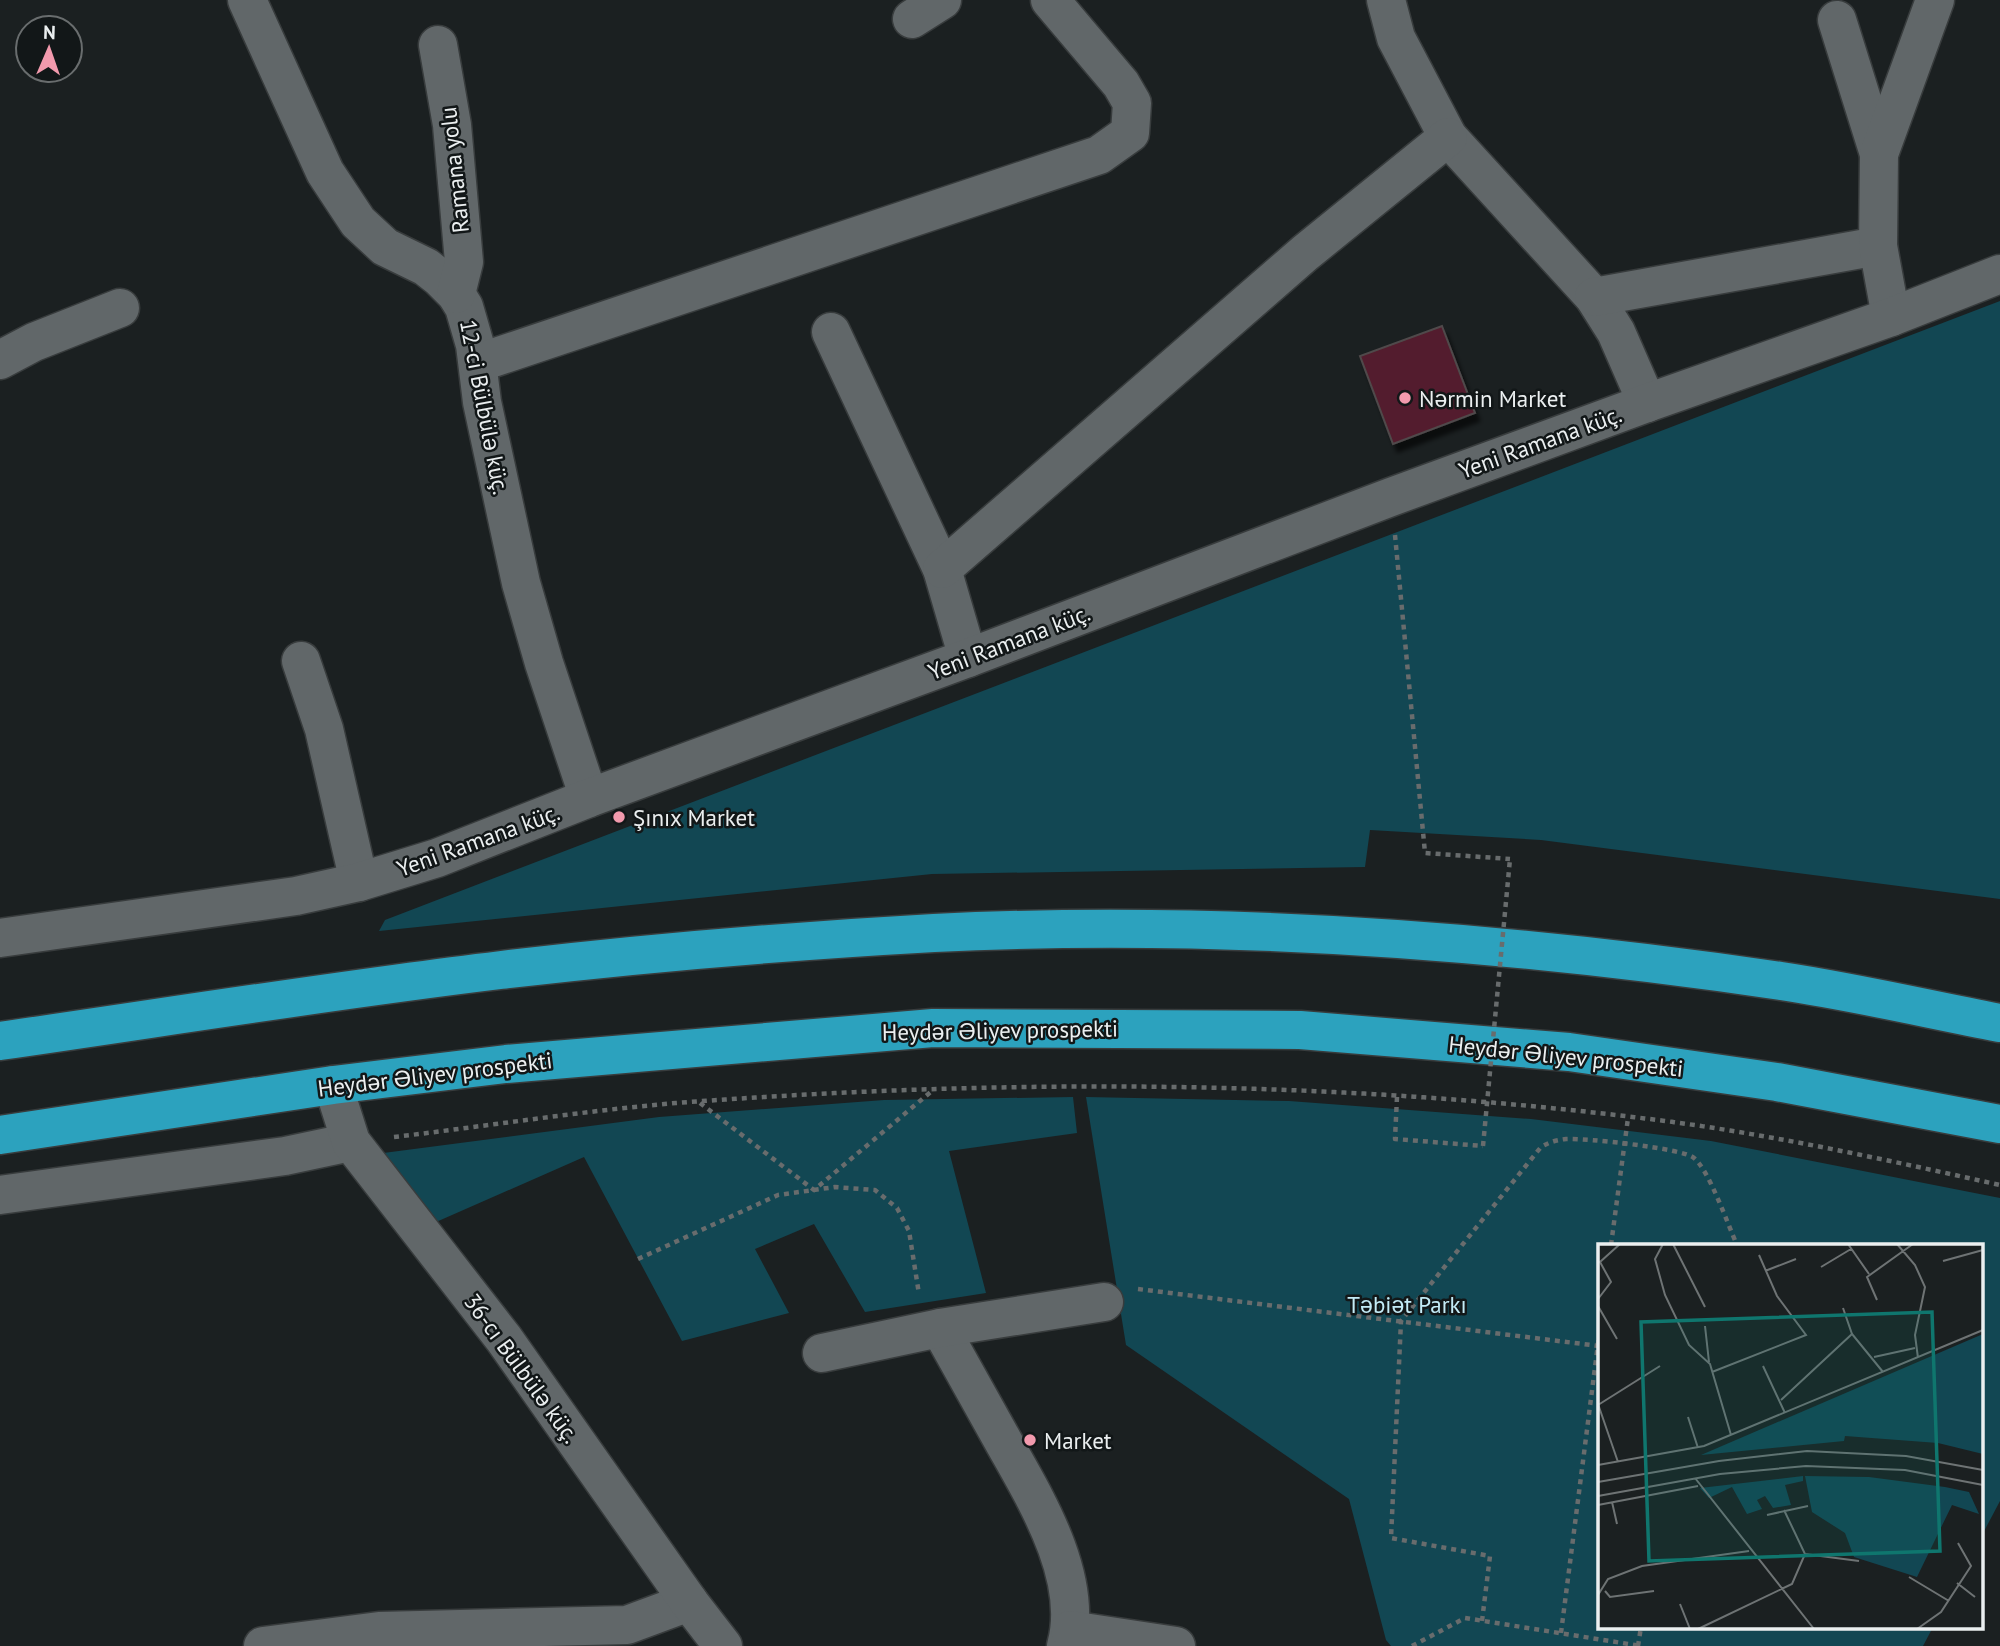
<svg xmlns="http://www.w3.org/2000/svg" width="2000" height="1646" viewBox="0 0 2000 1646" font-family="'PT Sans',sans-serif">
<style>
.green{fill:#124753}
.building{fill:#531f2d;stroke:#504a4b;stroke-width:2;filter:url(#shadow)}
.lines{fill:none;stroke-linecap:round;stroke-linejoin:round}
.minor-casing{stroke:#383c3d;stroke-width:41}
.tertiary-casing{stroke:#383c3d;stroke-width:41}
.motorway-casing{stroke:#383c3d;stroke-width:41}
.path{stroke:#686c6d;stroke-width:4.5;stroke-dasharray:5 5;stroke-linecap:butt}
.minor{stroke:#616769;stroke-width:38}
.tertiary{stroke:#616769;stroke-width:38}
.motorway{stroke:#2ca2be;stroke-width:38}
.path-bridge{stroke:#686c6d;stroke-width:4.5;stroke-dasharray:5 5;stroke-linecap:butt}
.poi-dot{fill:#f29aad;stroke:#121718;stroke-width:2.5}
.labels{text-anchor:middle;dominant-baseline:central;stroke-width:5;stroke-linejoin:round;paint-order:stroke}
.street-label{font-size:23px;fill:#ebeff0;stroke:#121718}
.poi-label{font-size:23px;fill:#ebeff0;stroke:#121718;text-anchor:start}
.park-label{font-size:23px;fill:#c3ebf6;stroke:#121718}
.inset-road{fill:none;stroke:#6e7374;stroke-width:2}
.view{fill:#0f766e;fill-opacity:0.15;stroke:#0f766e;stroke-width:3.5}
.inset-edge{fill:none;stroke:#ebeff0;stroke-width:3.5}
</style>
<defs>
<filter id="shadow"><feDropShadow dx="4.5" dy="8" stdDeviation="2" flood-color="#0009"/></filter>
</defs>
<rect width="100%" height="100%" fill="#1b2021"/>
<!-- green -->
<g class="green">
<polygon points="2000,301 2000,899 1541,840 1370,830 1365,867 932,874 379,931 385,920"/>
<polygon points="1073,1097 1077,1133 949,1151 986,1293 865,1312 814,1224 755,1249 789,1313 682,1341 584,1157 427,1226 368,1155 659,1117 884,1100"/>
<polygon points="1086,1097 1289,1101 1531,1119 1711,1141 2000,1198 2000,1501 1981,1537 1981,1245 1599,1245 1599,1627 1933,1627 1923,1646 1391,1646 1386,1640 1349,1499 1126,1345"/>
</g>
<!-- building -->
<polygon class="building" points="1442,326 1475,413 1393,444 1360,356"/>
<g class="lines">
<!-- minor casing -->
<g class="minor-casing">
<g id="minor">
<polyline points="247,0 325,172 358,222 385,247 426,267 440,278 456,294 464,307 475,345 482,402 521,583 544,663 589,798"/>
<polyline points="1386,0 1396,38 1448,137 1594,297 1616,332 1647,403"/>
<polyline points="912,19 942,0"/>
<polyline points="1837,20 1879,154"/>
<polyline points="438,45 452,125 464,262 456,294"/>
<polyline points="1594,297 1878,246"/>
<polyline points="1891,317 1878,246 1879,154 1935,0"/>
<polyline points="831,332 942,569 968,658"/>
<polyline points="0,360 34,342 120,308"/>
<polyline points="478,363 1099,155 1130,133 1132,103 1121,84 1050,0"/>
<polyline points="942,569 1305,253 1448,137"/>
<polyline points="301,661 324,729 359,882"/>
<polyline points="0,1195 285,1156 351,1142"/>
<path d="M940,1328C961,1365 982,1403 1003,1441C1035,1498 1085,1578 1066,1646"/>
<polyline points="822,1353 940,1328 1104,1302"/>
<polyline points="1070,1630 1176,1646"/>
<polyline points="263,1646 379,1631 627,1625 689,1602"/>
</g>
</g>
<!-- tertiary casing -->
<g class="tertiary-casing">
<g id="tertiary">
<polyline points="0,938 296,896 359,882 437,858 589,798 968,658 1391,497 1647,403 1891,317 2000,274"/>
<polyline points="333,1085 351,1142 504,1339 689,1602 723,1646"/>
</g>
</g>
<!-- motorway casing -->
<g class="motorway-casing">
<g id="motorway">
<path d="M0,1041C167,1017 334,990 501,970C645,953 790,941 934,933C1217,919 1502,940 1781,981C1855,992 1927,1009 2000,1023"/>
<polyline points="0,1135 333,1085 506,1064 933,1028 1300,1030 1569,1052 1777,1082 2000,1124"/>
</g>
</g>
<!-- path -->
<g class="path">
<polyline points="1395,535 1425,853 1510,859"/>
<polyline points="1397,1097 1395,1139 1483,1146"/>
<polyline points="700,1103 814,1190 933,1090"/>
<path d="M394,1137C488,1126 582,1111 676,1103C1008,1078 1343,1079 1673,1122C1783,1137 1892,1161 2000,1185"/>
<polyline points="1611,1245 1628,1118"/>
<polyline points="638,1259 778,1195 835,1187 875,1190 897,1208 909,1231 919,1294"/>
<polyline points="1138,1289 1599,1346"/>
<path d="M1482,1621L1490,1556L1391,1538L1401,1321L1541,1147C1550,1142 1556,1140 1566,1139C1584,1138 1683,1148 1694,1158C1709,1170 1728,1225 1737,1245"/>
<polyline points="1561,1633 1599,1336"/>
<polyline points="1412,1646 1465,1618 1641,1646"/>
<polyline points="1638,1646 1641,1627"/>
</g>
<!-- minor -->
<use href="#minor" class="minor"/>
<!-- tertiary -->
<use href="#tertiary" class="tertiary"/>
<!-- motorway -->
<use href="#motorway" class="motorway"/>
<!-- path-bridge -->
<polyline class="path-bridge" points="1483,1146 1510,859"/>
</g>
<!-- markers -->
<g class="poi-dot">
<circle cx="1405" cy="398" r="7"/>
<circle cx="619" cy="817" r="7"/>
<circle cx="1030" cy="1440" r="7"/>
</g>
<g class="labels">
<!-- street labels -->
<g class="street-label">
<text transform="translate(454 170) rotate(-96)">Ramana yolu</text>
<text transform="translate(485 407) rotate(79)">12-ci Bülbülə küç.</text>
<text transform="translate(1540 442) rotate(-20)">Yeni Ramana küç.</text>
<text transform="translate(1009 642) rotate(-21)">Yeni Ramana küç.</text>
<text transform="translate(478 840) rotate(-20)">Yeni Ramana küç.</text>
<text transform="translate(1000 1030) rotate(-1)">Heydər Əliyev prospekti</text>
<text transform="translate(1566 1056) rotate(6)">Heydər Əliyev prospekti</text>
<text transform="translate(435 1074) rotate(-7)">Heydər Əliyev prospekti</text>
<text transform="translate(522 1368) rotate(54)">36-cı Bülbülə küç.</text>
</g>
<!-- poi labels -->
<g class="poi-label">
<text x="1419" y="398">Nərmin Market</text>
<text x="633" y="817">Şınıx Market</text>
<text x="1044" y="1440">Market</text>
</g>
<!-- park labels -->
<g class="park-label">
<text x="1407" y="1304">Təbiət Parkı</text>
</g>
</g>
<!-- overview -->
<g transform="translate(1598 1244)">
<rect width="385" height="385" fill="#1b2021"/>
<path d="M385,90V210L340,199L247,192L246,197L103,211ZM205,232V237L187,241L193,261L175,264L167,252L159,256L164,265L149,270L134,243L111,254L102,244ZM207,232L271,233L347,243L371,248L381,270L354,261L319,333L256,313L247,289L214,268Z" fill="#124753"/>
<path class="inset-road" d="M65,0L57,15L67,51L91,101L112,120L133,191M75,0L107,63M250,0L271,30M299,0L317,21L327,43L317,91L320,114M345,17L385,6M223,23L253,5M167,27L198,15M0,55L13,38L2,18L22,0M279,56L269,33L315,0M0,62L19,95M245,64L254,90L285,128M107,82L111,118M276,113L317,104M165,122L187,169M114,128L208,91L179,52L161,11M183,156L254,90M0,160L20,218M0,161L62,122M90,173L100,204M0,221L106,202L385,86M97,234L216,385M0,238L121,217L209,207L308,212L385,226M0,252L122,230L208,222L307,226L385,241M14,258L19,280M0,261L100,242M169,271L210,262M207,310L261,317M311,333L351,357M359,339L377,353M7,347L12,353L56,347M0,351L10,335L44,322L151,307M82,360L92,385M100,385L194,340L207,310L186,266M319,385L343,368L373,322L360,299"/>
<path class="view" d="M334,68L342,307L51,317L43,78Z"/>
<rect width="385" height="385" class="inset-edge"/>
</g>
<!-- north arrow -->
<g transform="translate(49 49) rotate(2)"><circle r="33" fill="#121718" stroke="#696d6e" stroke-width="2"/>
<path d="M0-5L12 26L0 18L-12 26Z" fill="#f29aad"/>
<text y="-10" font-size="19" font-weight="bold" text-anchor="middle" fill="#ebeff0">N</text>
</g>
</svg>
